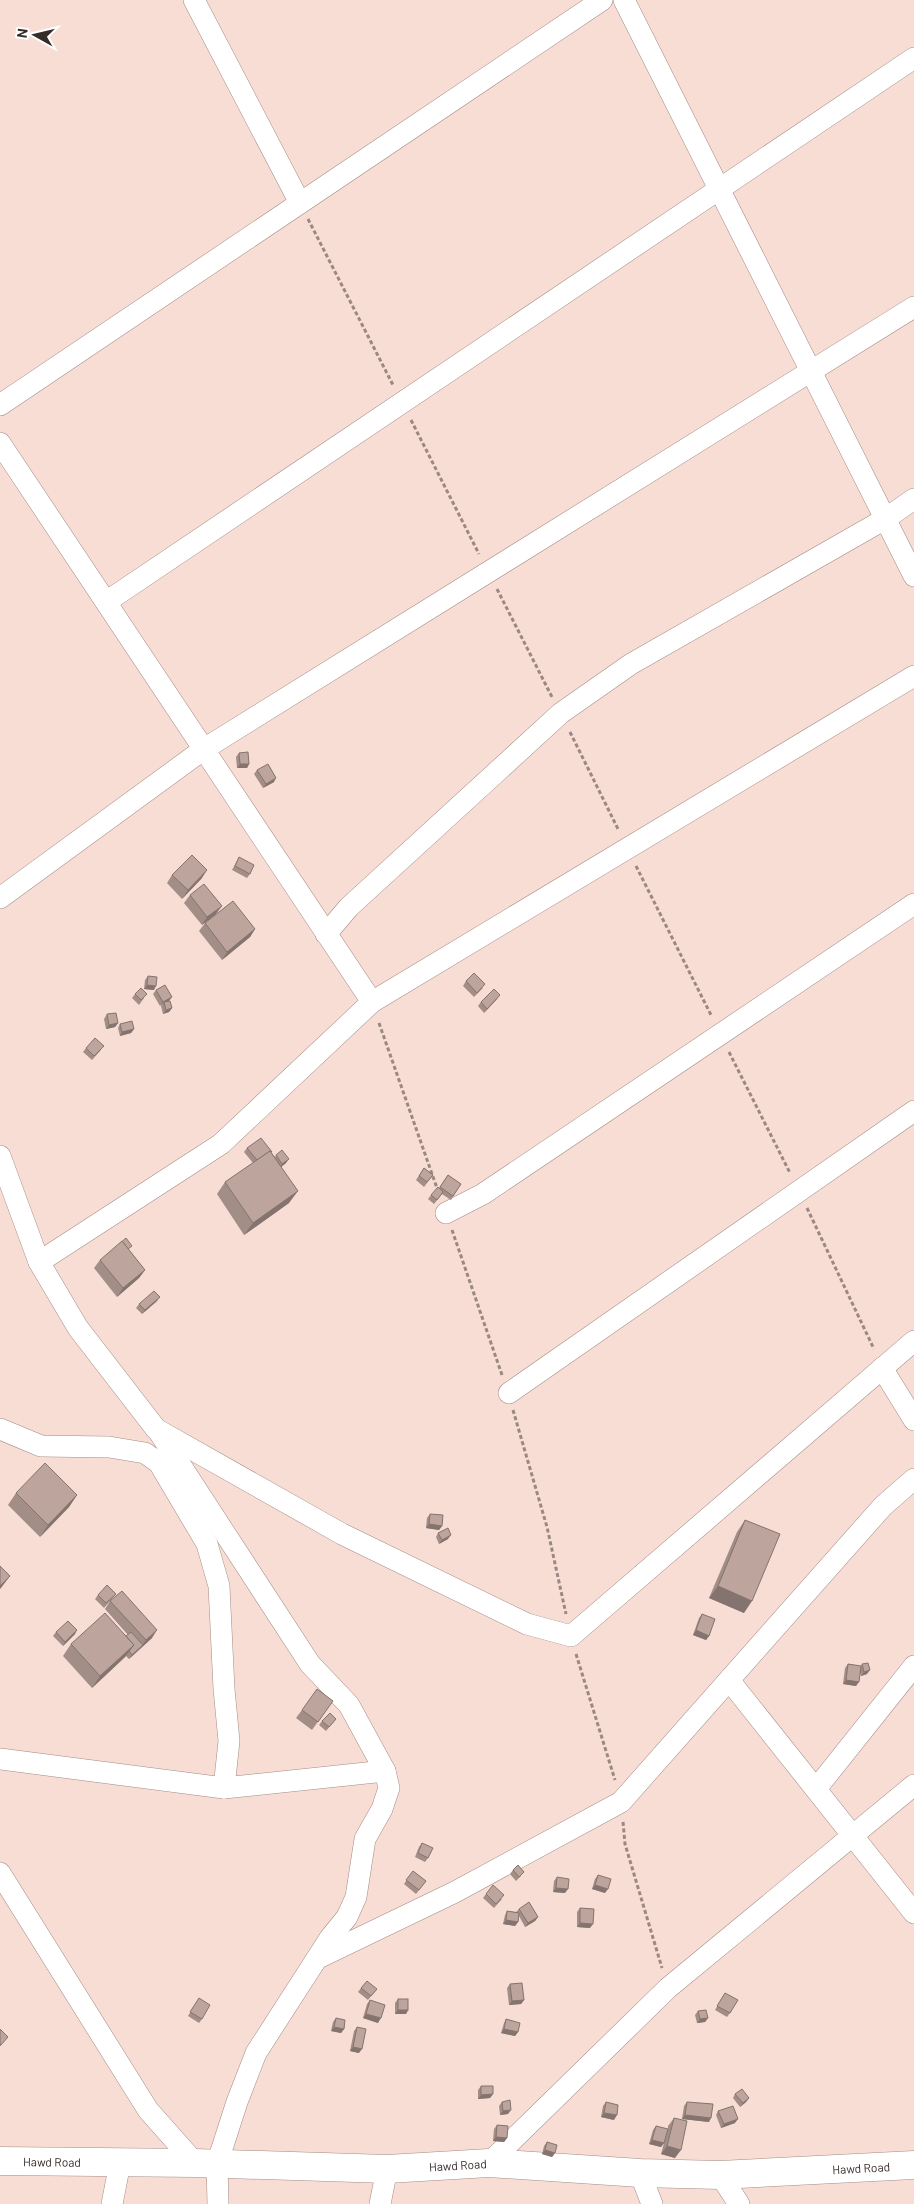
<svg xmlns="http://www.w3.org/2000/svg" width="914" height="2204" viewBox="0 0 914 2204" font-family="Barlow,sans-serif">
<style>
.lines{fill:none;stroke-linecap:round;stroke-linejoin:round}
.minor-casing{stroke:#a48c84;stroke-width:22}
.major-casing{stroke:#a48c84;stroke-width:29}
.path{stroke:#9b8883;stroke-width:3;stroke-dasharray:4 2.5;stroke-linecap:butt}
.minor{stroke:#fff;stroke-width:21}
.major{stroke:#fff;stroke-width:28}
.wall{fill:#a38d87}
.shaded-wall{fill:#84736e}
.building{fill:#bda49d;stroke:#84736e}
.labels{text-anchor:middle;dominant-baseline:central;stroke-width:4;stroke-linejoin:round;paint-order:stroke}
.street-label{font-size:12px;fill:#352b28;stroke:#fff}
</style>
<rect width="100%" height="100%" fill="#f8ddd5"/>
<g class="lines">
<!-- minor casing -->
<g class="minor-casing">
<g id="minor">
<polyline points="194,0 300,203"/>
<polyline points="624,0 914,576"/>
<polyline points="0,405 602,0"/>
<polyline points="0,443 372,1002"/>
<polyline points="106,602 914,58"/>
<polyline points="0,898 204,749 914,307"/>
<polyline points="326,934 349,907 561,713 631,664 885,519 914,499"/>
<polyline points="0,1156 39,1262 78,1328 156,1429 342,1534 527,1624 571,1636 914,1341"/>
<polyline points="446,1213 483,1194 914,904"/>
<polyline points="39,1262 221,1144 372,1002 914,676"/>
<polyline points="882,1368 914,1420"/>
<polyline points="509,1393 914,1111"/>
<polyline points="0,1429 41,1446 109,1447 145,1453 159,1463 207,1544 219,1586 224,1689 229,1741 224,1788"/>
<polyline points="159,1432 310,1664 349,1705 385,1771 389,1788 382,1809 365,1839 356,1897 347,1917 330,1938 256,2053 237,2102 217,2164 218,2204"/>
<polyline points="729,1680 914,1913"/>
<polyline points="0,1759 224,1788 385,1771"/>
<polyline points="816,1789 914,1666"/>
<polyline points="0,1873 148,2110 195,2163"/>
<polyline points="318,1958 455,1892 621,1802 883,1506 914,1479"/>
<polyline points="489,2163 668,1988 914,1785"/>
<polyline points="640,2173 652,2204"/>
<polyline points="720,2175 739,2204"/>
<polyline points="112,2204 120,2163"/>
<polyline points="380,2204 387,2169"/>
</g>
</g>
<!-- major casing -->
<g class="major-casing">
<g id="major">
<path id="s1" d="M0,2161L195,2163L387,2169L489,2163L640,2173L720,2175L914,2165"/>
</g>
</g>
<!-- path -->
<g class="path">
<polyline points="308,219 393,385"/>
<polyline points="411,420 479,554"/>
<polyline points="497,589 552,697"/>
<polyline points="570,732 619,831"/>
<polyline points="636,866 712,1017"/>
<polyline points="379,1023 438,1191"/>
<polyline points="729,1052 790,1173"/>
<polyline points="807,1208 874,1349"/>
<polyline points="452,1230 502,1375"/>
<polyline points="513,1410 547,1527 566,1614"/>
<polyline points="576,1654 615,1780"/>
<polyline points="623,1822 625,1844 662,1968"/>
</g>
<!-- minor -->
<use href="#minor" class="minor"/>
<!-- major -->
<use href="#major" class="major"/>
</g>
<!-- wall -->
<g class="wall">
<polygon points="239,753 249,764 247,768 237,768 236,757"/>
<polygon points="257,770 274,782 263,788 254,774"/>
<polygon points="239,857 250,874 247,878 232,870"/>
<polygon points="172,875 202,878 182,899 167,883"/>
<polygon points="190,895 216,914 202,925 184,903"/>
<polygon points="205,923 255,929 250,937 222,960 199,931"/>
<polygon points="148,976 154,990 144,989 145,980"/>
<polygon points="466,981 483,988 474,997 463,986"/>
<polygon points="156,990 172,997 167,1001 172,1008 169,1012 163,1014 161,1006 162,1004 160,1006 153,994"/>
<polygon points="135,994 144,998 139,1005 132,998"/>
<polygon points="497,999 484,1013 478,1006 481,1002"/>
<polygon points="107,1014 118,1023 115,1027 106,1029 104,1019"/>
<polygon points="120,1024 134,1029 131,1033 120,1036 118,1028"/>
<polygon points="86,1048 101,1050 92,1060 83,1052"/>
<polygon points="247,1148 271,1152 275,1157 276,1155 286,1163 281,1167 289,1203 244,1235 217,1194 225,1182 253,1163 244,1152"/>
<polygon points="424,1168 433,1175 424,1187 416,1180"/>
<polygon points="448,1175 461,1184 451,1200 442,1194 434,1204 428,1199 431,1195 439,1188"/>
<polygon points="129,1250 145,1270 139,1278 117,1297 94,1268 100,1260"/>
<polygon points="157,1301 142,1314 136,1308 139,1304"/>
<polygon points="16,1493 77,1495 69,1507 40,1537 8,1505"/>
<polygon points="430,1514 442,1526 439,1530 426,1528 427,1518"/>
<polygon points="745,1520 744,1613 709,1598 737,1532"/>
<polygon points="438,1533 448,1539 439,1544 436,1537"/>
<polygon points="116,1594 104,1608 95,1599 98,1595"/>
<polygon points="110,1601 152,1638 129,1659 126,1656 92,1688 63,1656 71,1644 126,1636 128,1635 105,1609"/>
<polygon points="702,1614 709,1636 706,1640 693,1635 699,1618"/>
<polygon points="56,1632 75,1634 63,1646 53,1636"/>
<polygon points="848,1664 861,1666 862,1664 867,1674 861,1676 860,1673 856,1686 843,1684 845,1668"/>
<polygon points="327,1709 312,1730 296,1718 302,1710"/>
<polygon points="336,1719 326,1731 319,1725 322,1721"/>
<polygon points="422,1843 428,1858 425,1862 415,1857 419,1847"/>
<polygon points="513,1870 521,1876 516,1881 510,1874"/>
<polygon points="413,1871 426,1881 416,1894 404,1884"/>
<polygon points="598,1875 605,1893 592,1889 595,1879"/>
<polygon points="557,1877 565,1893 553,1892 554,1881"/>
<polygon points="486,1894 502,1899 494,1908 483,1898"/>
<polygon points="580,1908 590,1928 577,1927 577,1912"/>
<polygon points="519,1909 538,1917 535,1921 525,1927 519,1916 518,1922 515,1926 503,1924 505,1915 507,1911 516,1912"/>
<polygon points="510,1984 524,2000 521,2004 509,2005 507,1988"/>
<polygon points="361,1988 377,1989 368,2000 358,1992"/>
<polygon points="725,1993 730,2013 727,2017 715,2010"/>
<polygon points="199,1998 202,2019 199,2023 188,2016"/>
<polygon points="398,1999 408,2010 406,2014 395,2014 395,2003"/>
<polygon points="370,2000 378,2023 363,2018 367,2004"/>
<polygon points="698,2011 708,2018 705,2022 697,2023 695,2015"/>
<polygon points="336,2018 344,2029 341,2033 331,2031 333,2022"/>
<polygon points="506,2019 518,2032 515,2036 501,2033 504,2023"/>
<polygon points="357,2027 359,2053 350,2051 354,2031"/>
<polygon points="481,2086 493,2094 490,2098 478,2099 478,2090"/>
<polygon points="735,2094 749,2098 746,2102 740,2107 733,2098"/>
<polygon points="502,2102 508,2114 500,2115 499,2106"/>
<polygon points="606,2102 614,2120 601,2117 603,2106"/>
<polygon points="687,2102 709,2122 682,2119 684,2106"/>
<polygon points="718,2111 735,2123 721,2128 716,2115"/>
<polygon points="674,2118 675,2158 661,2154 664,2143 661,2147 649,2144 653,2130 656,2126 668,2129 668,2126"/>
<polygon points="497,2125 507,2138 504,2142 493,2141 494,2129"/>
<polygon points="547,2142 555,2153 552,2157 542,2154 544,2146"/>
</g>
<!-- shaded-wall -->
<g class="shaded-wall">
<polygon points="240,764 249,764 247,768 237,768"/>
<polygon points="276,778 274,782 263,788 266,784"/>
<polygon points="207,870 202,878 182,899 188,890"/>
<polygon points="222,906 216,914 202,925 207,917"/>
<polygon points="255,929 250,937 222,960 227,952"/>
<polygon points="147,985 156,986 154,990 144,989"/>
<polygon points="500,995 497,999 484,1013 487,1009"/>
<polygon points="172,997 169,1001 164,1003 164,1002 160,1006 163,1002"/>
<polygon points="172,1008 169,1012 163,1014 166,1010"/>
<polygon points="118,1023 115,1027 106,1029 109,1025"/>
<polygon points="134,1029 131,1033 120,1036 122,1032"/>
<polygon points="289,1159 286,1163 280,1168 282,1164"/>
<polygon points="298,1191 289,1203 244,1235 253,1223"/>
<polygon points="145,1270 139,1278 117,1297 123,1288"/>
<polygon points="160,1297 157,1301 142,1314 145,1310"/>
<polygon points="77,1495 69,1507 40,1537 48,1525"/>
<polygon points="429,1524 442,1526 439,1530 426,1528"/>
<polygon points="451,1535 448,1539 439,1544 442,1540"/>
<polygon points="10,1576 1,1588 0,1589 0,1586"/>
<polygon points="718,1586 752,1601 744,1613 709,1598"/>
<polygon points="77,1630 75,1634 63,1646 65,1642"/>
<polygon points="157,1630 152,1638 129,1659 132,1655 141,1647 146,1640"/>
<polygon points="696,1630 709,1636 706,1640 693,1635"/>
<polygon points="134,1645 125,1657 92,1688 100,1676"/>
<polygon points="870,1670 867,1674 861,1676 864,1672"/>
<polygon points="846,1680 859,1682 856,1686 843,1684"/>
<polygon points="595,1885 608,1889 605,1893 592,1889"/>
<polygon points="556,1888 568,1889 565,1893 553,1892"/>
<polygon points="538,1917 535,1921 525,1927 528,1923"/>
<polygon points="506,1920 518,1922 515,1926 503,1924"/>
<polygon points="580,1923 593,1924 590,1928 577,1927"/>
<polygon points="524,2000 521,2004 509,2005 512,2001"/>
<polygon points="398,2010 408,2010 406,2014 395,2014"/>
<polygon points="366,2014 381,2018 378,2023 363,2018"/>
<polygon points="708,2018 705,2022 697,2023 700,2019"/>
<polygon points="334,2027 344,2029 341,2033 331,2031"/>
<polygon points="504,2029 518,2032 515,2036 501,2033"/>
<polygon points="353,2047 362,2049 359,2053 350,2051"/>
<polygon points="493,2094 490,2098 478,2099 481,2095"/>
<polygon points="749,2098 746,2102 740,2107 743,2103"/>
<polygon points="511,2110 508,2114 500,2115 503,2111"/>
<polygon points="604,2113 617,2115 614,2120 601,2117"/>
<polygon points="685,2115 711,2118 709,2122 682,2119"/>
<polygon points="738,2119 735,2123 721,2128 724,2124"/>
<polygon points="496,2137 507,2138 504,2142 493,2141"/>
<polygon points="652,2140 664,2143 661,2147 649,2144"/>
<polygon points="667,2146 681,2150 675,2158 661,2154"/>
<polygon points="545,2150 555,2153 552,2157 542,2154"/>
</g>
<!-- building -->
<g class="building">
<polygon points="248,752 249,764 240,764 239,753"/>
<polygon points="268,764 276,778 266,784 257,770"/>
<polygon points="192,855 207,870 188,890 172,875"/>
<polygon points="239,857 254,865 250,874 235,866"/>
<polygon points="204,884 222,906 207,917 190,895"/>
<polygon points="233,901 255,929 227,952 205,923"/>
<polygon points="474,973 485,984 477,993 466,981"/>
<polygon points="148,976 157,977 156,986 147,985"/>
<polygon points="165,985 172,997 163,1002 156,990"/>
<polygon points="141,988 147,994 141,1000 135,994"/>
<polygon points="494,989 500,995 487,1009 481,1002"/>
<polygon points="170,1001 172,1008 166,1010 164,1002"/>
<polygon points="116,1013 118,1023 109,1025 107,1014"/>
<polygon points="132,1021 134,1029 122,1032 120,1024"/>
<polygon points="95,1038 104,1046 94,1056 86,1048"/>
<polygon points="261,1138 272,1152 270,1151 257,1160 247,1148"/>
<polygon points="282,1150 289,1159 282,1164 276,1155"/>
<polygon points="270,1151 298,1191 253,1223 225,1182"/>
<polygon points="424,1168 433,1175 427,1182 419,1176"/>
<polygon points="448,1175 461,1184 453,1196 440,1187"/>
<polygon points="438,1187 443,1192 437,1200 431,1195"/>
<polygon points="126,1238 132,1246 128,1249 122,1241 119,1244"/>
<polygon points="122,1241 145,1270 123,1288 100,1260"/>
<polygon points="154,1291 160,1297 145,1310 139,1304"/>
<polygon points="45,1463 77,1495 48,1525 16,1493"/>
<polygon points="430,1514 443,1515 442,1526 429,1524"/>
<polygon points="745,1520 780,1534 752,1601 718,1586"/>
<polygon points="448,1528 451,1535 442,1540 438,1533"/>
<polygon points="0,1566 10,1576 0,1586"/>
<polygon points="107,1585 116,1594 106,1603 98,1595"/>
<polygon points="122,1591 157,1630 146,1640 110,1601"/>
<polygon points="105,1613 134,1645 100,1676 71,1644"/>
<polygon points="702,1614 715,1619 709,1636 696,1630"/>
<polygon points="68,1621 77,1630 65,1642 56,1632"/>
<polygon points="131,1632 143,1645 132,1655 129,1651 134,1645 126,1636"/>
<polygon points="868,1663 870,1670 864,1672 862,1664"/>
<polygon points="848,1664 861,1666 859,1682 846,1680"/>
<polygon points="317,1689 333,1701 318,1722 302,1710"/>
<polygon points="330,1713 336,1719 329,1727 322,1721"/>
<polygon points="422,1843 433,1848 428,1858 418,1853"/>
<polygon points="518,1865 524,1872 519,1877 513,1870"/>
<polygon points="413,1871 426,1881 419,1890 406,1880"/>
<polygon points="598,1875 611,1879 608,1889 595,1885"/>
<polygon points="557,1877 569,1879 568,1889 556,1888"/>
<polygon points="493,1885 504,1895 496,1904 486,1894"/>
<polygon points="529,1902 538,1917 528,1923 519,1909"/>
<polygon points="580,1908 594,1909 593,1924 580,1923"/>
<polygon points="507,1911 519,1913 518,1922 506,1920"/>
<polygon points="367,1981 377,1989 371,1996 361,1988"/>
<polygon points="522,1983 524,2000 512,2001 510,1984"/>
<polygon points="725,1993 738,2000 730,2013 717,2006"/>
<polygon points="199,1998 210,2005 202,2019 190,2012"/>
<rect x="398" y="1999" width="10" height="11"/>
<polygon points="370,2000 385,2005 381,2018 366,2014"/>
<polygon points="706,2010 708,2018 700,2019 698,2011"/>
<polygon points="336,2018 345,2020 344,2029 334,2027"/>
<polygon points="506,2019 520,2023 518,2032 504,2029"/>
<polygon points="357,2027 366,2029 362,2049 353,2047"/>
<polygon points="0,2029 8,2037 0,2046"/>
<polygon points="481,2086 493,2086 493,2094 481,2095"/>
<polygon points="742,2089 749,2098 743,2103 735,2094"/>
<polygon points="510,2100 511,2110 503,2111 502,2102"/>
<polygon points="606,2102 618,2105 617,2115 604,2113"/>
<polygon points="687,2102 713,2104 711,2118 685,2115"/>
<polygon points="733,2106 738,2119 724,2124 718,2111"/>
<polygon points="674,2118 687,2121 681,2150 667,2146"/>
<polygon points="497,2125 508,2126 507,2138 496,2137"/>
<polygon points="656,2126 668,2129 664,2143 652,2140"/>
<polygon points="547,2142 557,2145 555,2153 545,2150"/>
</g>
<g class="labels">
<!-- street labels -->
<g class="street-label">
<text stroke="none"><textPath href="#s1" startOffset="52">Hawd Road</textPath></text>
<text stroke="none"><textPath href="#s1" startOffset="458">Hawd Road</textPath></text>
<text stroke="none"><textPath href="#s1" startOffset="862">Hawd Road</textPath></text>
</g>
</g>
<!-- north arrow -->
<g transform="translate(35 35) rotate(278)" stroke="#ffffff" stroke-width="4" paint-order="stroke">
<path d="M0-4L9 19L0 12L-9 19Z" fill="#352b28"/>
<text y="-8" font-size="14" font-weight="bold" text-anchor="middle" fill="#352b28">N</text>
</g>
</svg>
